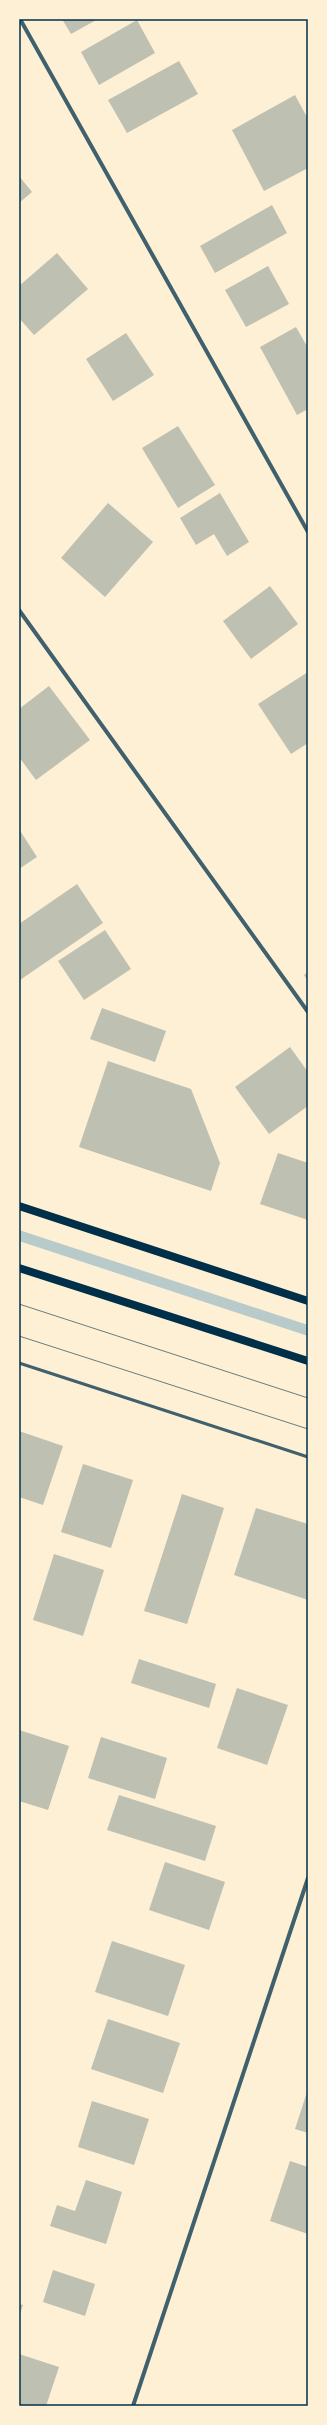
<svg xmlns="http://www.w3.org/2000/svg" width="327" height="2425" viewBox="0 0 327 2425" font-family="Manrope,sans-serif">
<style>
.green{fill:#b9caca}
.building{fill:#bec0b2}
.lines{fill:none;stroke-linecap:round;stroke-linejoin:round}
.service{stroke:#3f606c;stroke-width:3}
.minor{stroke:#3f606c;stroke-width:4}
.secondary{stroke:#003049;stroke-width:8}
.tram{stroke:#657d81;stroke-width:1}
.neatline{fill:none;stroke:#003049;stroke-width:1.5}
</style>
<rect width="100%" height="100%" fill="#fdf0d5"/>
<!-- green -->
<polygon class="green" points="19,1230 308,1325 308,1336 19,1241"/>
<!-- building -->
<g class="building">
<polygon points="62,19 98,19 71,34"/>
<polygon points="137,20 155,53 99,85 81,52"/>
<polygon points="179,61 198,94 127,133 108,100"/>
<polygon points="295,95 308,119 308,168 264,191 232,130"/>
<polygon points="19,176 32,192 19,203"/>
<polygon points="272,205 287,233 215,273 200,246"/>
<polygon points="57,253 88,289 34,335 19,318 19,286"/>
<polygon points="268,266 289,304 246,327 225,290"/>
<polygon points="296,327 308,348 308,409 297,415 260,347"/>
<polygon points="126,333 154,375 113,401 86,359"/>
<polygon points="178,426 215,485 178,508 142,448"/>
<polygon points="220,493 249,542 227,556 214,534 196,545 180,518"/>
<polygon points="108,503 153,542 105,597 61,558"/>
<polygon points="270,586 298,624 251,659 223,621"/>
<polygon points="308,672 308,743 291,754 258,704"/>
<polygon points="49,686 90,740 36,780 19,757 19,709"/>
<polygon points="19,829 37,857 19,869"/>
<polygon points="77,884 103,923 20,980 19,924"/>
<polygon points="105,930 131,969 84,1000 58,961"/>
<polygon points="308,972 308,981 304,975"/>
<polygon points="102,1008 166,1031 155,1062 90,1039"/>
<polygon points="290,1047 308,1072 308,1106 269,1134 235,1087"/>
<polygon points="108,1061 191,1089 220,1163 211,1191 79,1147"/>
<polygon points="278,1153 308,1163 308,1220 260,1204"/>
<polygon points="19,1431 63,1446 43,1505 19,1497"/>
<polygon points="83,1464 133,1480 111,1548 61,1532"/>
<polygon points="182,1494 224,1508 187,1624 144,1611"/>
<polygon points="256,1508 308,1524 308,1600 234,1575"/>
<polygon points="54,1554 104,1570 83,1636 33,1620"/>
<polygon points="139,1659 216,1684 209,1708 131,1683"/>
<polygon points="237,1688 288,1705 267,1765 217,1748"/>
<polygon points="19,1730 69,1746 48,1810 19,1801"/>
<polygon points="101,1737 167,1758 155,1799 88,1778"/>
<polygon points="119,1795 216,1826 205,1861 107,1830"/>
<polygon points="165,1862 225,1882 209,1930 149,1910"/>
<polygon points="112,1941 185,1965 168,2016 95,1992"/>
<polygon points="108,2019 180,2043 163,2093 91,2069"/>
<polygon points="308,2089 308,2133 295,2129"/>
<polygon points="92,2101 149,2119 134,2165 78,2147"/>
<polygon points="290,2161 308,2167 308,2234 270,2221"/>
<polygon points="86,2180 122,2192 106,2244 50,2226 57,2205 75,2211"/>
<polygon points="53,2270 95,2284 85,2316 43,2302"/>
<polygon points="19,2304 23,2305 19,2316"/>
<polygon points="19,2354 59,2367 46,2406 19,2406"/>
</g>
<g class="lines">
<!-- service -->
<polyline class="service" points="19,1363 308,1457"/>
<!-- minor -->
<g class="minor">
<polyline points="20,19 308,532"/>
<polyline points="19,610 308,1012"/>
<polyline points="133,2406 308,1878"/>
</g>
<!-- secondary -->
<g class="secondary">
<polyline points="19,1206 308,1301"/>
<polyline points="19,1268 308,1361"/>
</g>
<!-- tram -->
<g class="tram">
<polyline points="19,1304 308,1398"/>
<polyline points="19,1336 308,1429"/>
</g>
</g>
<!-- border -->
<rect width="327" height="2425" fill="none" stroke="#fdf0d5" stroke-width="40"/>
<rect x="20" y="20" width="287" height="2385" class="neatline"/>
</svg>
